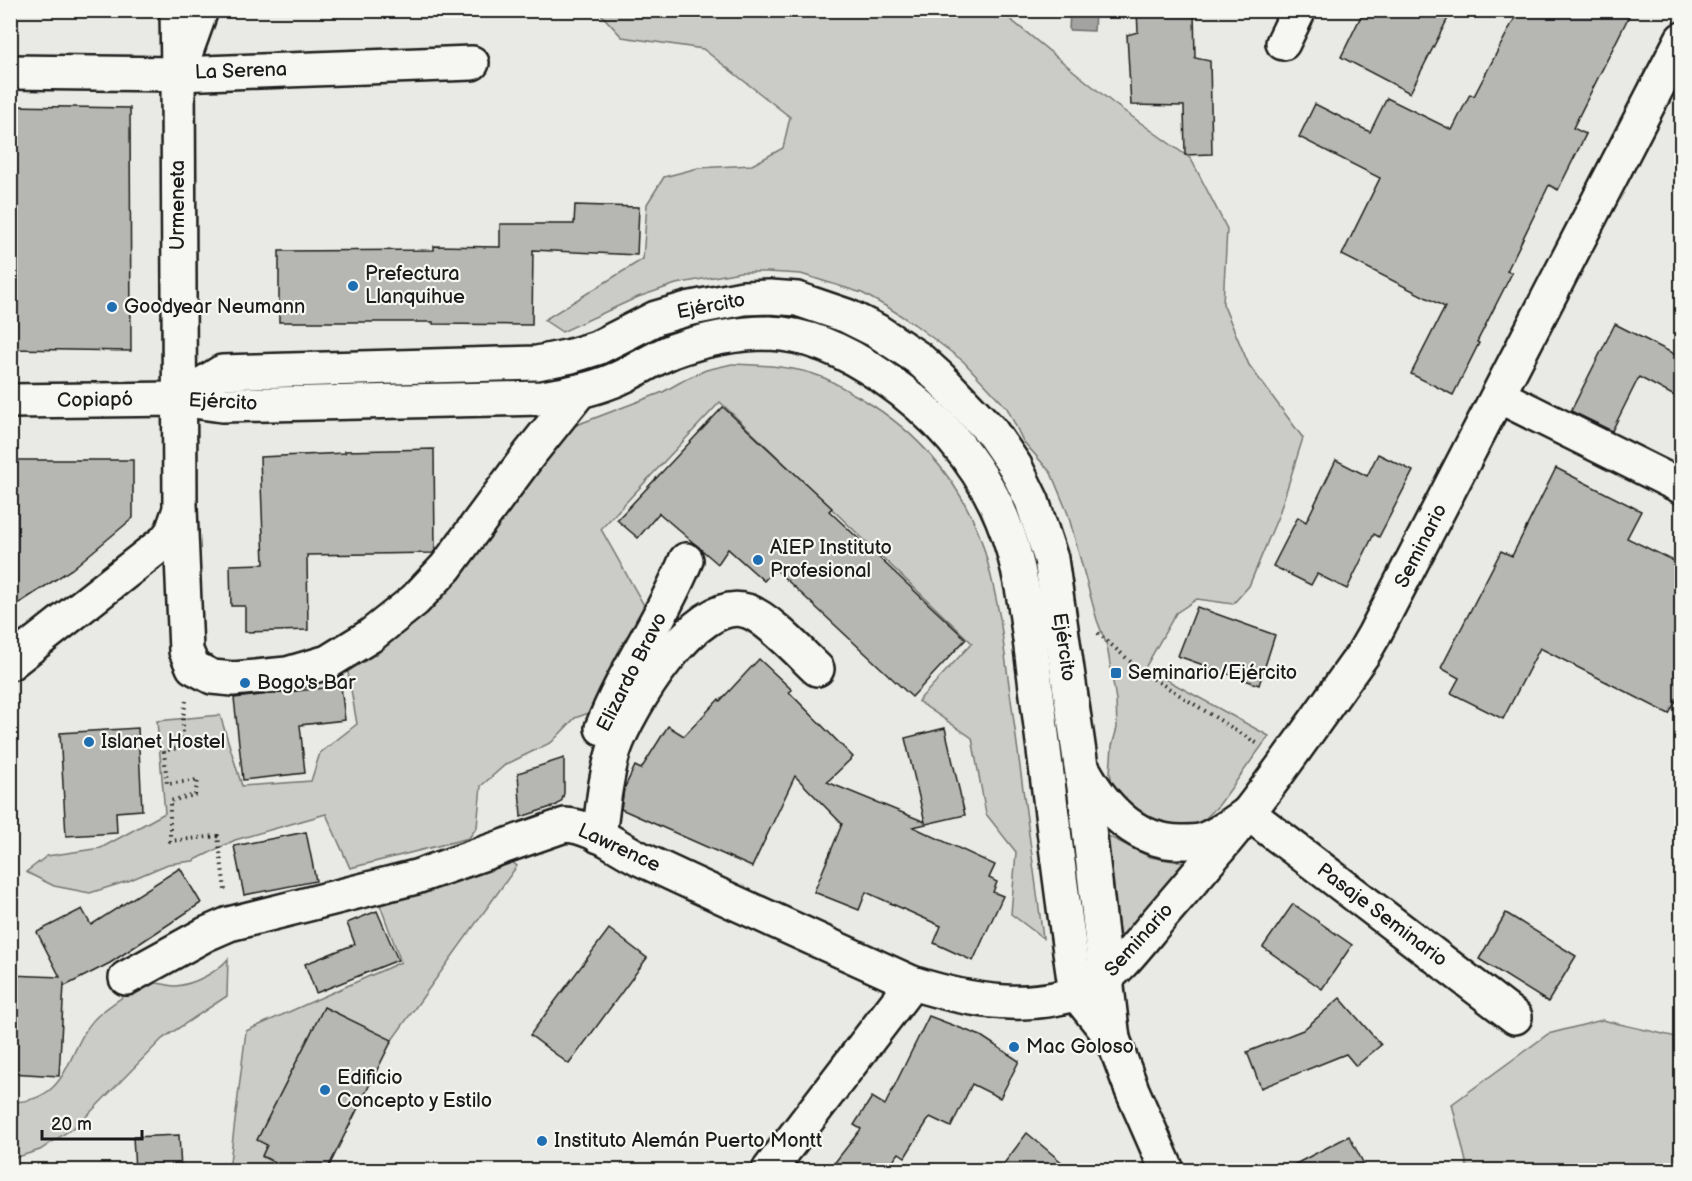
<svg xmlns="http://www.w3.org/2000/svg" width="1692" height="1181" viewBox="0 0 1692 1181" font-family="'Balsamiq Sans',sans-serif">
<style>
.green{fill:#cbcbc7;stroke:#747472;stroke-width:1.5}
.water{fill:#a3a3a1;stroke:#6d6d6c;stroke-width:1.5}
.building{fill:#b6b6b3;stroke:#1c1c1c;stroke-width:1.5}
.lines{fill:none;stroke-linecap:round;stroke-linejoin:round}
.minor-casing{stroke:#1c1c1c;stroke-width:38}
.major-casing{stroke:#1c1c1c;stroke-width:38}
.path{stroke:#1c1c1c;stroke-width:4;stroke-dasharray:1.5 4.5;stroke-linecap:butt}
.minor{stroke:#f6f6f2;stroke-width:33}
.major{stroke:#f6f6f2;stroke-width:33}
.poi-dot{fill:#1f6fb2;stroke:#f6f6f2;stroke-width:2}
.labels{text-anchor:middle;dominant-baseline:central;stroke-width:4.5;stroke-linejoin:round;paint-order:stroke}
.street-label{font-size:20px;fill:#1c1c1c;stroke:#f6f6f2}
.poi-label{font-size:20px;fill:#1c1c1c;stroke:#f6f6f2;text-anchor:start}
</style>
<rect width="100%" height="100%" fill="#e9e9e5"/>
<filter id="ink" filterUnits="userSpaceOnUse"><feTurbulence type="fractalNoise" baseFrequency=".0167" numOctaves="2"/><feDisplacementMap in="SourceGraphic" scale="12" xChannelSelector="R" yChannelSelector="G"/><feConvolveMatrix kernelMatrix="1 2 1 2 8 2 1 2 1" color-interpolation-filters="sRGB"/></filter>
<g filter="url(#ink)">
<!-- green -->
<g class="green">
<polygon points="598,11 1007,11 1005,15 1113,103 1191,159 1227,229 1223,304 1249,365 1303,438 1279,514 1249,586 1233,604 1197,599 1176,613 1145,668 1269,736 1219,805 1206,818 1194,825 1177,827 1163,825 1147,818 1135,810 1113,788 1110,773 1112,746 1117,728 1116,700 1107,646 1097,620 1068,514 1051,473 1023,441 1007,408 963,361 914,324 889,308 862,293 801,274 767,272 740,272 676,284 638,297 562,332 544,320 643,259 647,204 664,177 698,168 752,165 783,148 790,117 703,49 622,37"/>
<path d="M732,364C762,365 794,366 822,377C832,381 841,387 850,392C908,423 955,472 979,534C989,561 994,590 1000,618L1043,938L1011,914L1016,852L986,814L972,738L918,701L972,643L720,402L601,529L646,609L589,713L575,718L552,742L505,765L481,786L477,827L469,838L350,868L326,814L235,840L193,861L168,864L128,881L90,893L54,886L26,872L47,856L101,848L165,813L157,721L220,715L242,786L311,781L320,753L357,724L346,661L566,429L663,392L686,379L706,370Z"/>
<polygon points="1104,834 1150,857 1186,863 1120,942 1117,943"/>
<polygon points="507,858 517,866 392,1040 313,1029 258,1139 267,1145 262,1157 285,1168 284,1170 229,1170 246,1031 401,962 380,905"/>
<path d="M228,959L227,996L162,1039L79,1124L40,1150L11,1159L10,1102C76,1102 64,1042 102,1012C118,1000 133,988 153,983C161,982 168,986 176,986C194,984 216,973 228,959Z"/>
<polygon points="1602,1020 1681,1038 1681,1170 1468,1170 1452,1104 1548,1034"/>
</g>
<!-- water -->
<polygon class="water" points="1070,11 1095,11 1094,31 1069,30"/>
<!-- building -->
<g class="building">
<polygon points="1137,10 1194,10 1195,58 1210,61 1212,154 1185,155 1184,106 1131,105 1127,35 1138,32"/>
<polygon points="1364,10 1432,10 1448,18 1410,93 1341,57"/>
<polygon points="1519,10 1632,10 1573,128 1586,134 1558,190 1549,185 1507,271 1512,273 1477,342 1479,343 1453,395 1411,374 1445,307 1342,255 1380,178 1299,137 1315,104 1370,132 1387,98 1452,130 1470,94 1474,96"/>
<polygon points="10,106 130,108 131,351 10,349 10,251 16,251 15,162 10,162"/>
<polygon points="575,205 639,207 637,255 533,250 532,325 433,324 433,322 279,322 279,251 434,250 434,246 500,247 500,224 574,224"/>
<polygon points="1615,324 1682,358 1682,400 1639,377 1612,431 1571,411"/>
<polygon points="723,407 832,508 829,511 966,639 912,697 775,569 764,581 728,549 718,564 659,513 638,538 617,520"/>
<polygon points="434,449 435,550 433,553 307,555 308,630 245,632 245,606 231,606 230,565 264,564 260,457 345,453 345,451"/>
<polygon points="1378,454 1413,471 1379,537 1374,534 1347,589 1317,574 1311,585 1273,566 1298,517 1306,522 1336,460 1367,476"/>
<polygon points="10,460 133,460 133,518 72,569 10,609"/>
<polygon points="1556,468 1641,511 1627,538 1682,565 1682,689 1669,714 1540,648 1503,719 1451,693 1459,678 1441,668 1501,551 1512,556"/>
<polygon points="1197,607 1275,635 1259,685 1178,656"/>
<polygon points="759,659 792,690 789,692 853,757 827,782 925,822 905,738 945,728 965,815 913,827 995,865 989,878 997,882 993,892 1003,896 973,961 934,943 941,926 866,892 859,910 814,892 842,824 795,776 752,867 621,809 624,789 635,766 641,769 668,726 684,736 719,699 720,701"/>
<polygon points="341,686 345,720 300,725 305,773 243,780 234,698"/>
<polygon points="138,728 142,810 116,812 117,833 66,836 60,733"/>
<polygon points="564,758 564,793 562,800 557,805 521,817 518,773"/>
<polygon points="306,832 316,881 244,895 234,846"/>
<polygon points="180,868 201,903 110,963 65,986 64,984 59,1076 10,1073 10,975 60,977 37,932 82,909 91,925"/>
<polygon points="1293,904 1352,945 1322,989 1263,947"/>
<polygon points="377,911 398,960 316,993 305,964 355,944 347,923"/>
<polygon points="1506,913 1576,956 1548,1002 1479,959"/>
<polygon points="609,929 647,958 569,1064 530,1035"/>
<polygon points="1340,998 1381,1045 1356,1066 1346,1054 1261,1088 1247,1052 1303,1030"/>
<polygon points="324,1007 392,1040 327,1170 289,1170 262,1156 267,1145 257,1140"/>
<polygon points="929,1016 981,1036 1019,1061 1000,1098 972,1084 951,1127 930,1117 905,1157 899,1153 886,1170 829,1170 861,1129 854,1125 872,1097 885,1105"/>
<polygon points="1027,1133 1071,1170 999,1170"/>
<polygon points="179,1135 181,1170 135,1170 133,1137"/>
<polygon points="1349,1136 1367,1170 1284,1170"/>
</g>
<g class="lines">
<!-- minor casing -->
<g class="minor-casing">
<g id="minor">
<polyline points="177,10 178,72"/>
<polyline points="1283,43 1299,10"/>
<polyline points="10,72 178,74 472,63"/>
<polyline points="1499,396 1680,486"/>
<polyline points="180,509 186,651 193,667 212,677 233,679 287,674 328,662 370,636 415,600 446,567 528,456 580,391"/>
<path d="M602,728C625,669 663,618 686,560"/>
<polyline points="1248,813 1515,1017"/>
<path d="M599,836C603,807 605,778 614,750C627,711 696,594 747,611C767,617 800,653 817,669"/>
<path d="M126,978L206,934L229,924L416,877L565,825C593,826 617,848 643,860C732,902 822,942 912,983C969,1001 1033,1013 1090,988C1116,976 1142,939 1160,918C1190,883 1220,849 1248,813C1288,761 1325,707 1363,654L1374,635L1682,39"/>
<polyline points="769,1170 912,983"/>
</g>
</g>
<!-- major casing -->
<g class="major-casing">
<g id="major">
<polyline points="179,399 222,372 537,363 571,356 597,348 656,318 687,309 743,298 770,297 797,299 847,316 877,331 918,358 939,377 991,431 1015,466 1032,501 1051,559 1085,794 1113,1039 1132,1090 1167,1170"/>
<path d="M10,401L179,399L222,405L542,398C566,394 590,390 612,381C633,373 652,359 672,351C702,340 738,333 769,333C811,334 850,354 883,377C934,412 978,460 1002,518C1025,573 1029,636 1037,695C1050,795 1061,894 1076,993L1113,1039"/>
<polyline points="10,663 164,542 172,532 180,509 178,74 201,10"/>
<path d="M1084,771C1105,809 1138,844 1185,842C1190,842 1195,842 1200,841C1217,836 1234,823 1248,813"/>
</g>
</g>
<!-- path -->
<g class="path">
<polyline points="1098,633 1141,671 1258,744"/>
<polyline points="186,701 183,717 183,747 164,751 167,784 198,780 195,795 170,801 170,841 218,836 225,890"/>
</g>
<!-- minor -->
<use href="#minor" class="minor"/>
<!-- major -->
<use href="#major" class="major"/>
</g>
</g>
<!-- markers -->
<g class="poi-dot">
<circle cx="353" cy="286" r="6"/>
<circle cx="112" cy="307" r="6"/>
<circle cx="758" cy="560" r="6"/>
<rect x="1110" y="667" width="12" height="12" rx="3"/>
<circle cx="245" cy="683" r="6"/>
<circle cx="89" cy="742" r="6"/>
<circle cx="1014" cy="1047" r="6"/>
<circle cx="325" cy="1090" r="6"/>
<circle cx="542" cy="1141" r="6"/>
</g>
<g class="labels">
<!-- street labels -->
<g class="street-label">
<text transform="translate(241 71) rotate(-2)">La Serena</text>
<text transform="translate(178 205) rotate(-90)">Urmeneta</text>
<text transform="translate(711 306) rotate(-11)">Ejército</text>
<text transform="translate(95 400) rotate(-1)">Copiapó</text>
<text transform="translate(223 402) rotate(3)">Ejército</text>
<text transform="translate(1421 546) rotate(-63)">Seminario</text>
<text transform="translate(1064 647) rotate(82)">Ejército</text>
<text transform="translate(632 672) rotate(-63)">Elizardo Bravo</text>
<text transform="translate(619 848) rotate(25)">Lawrence</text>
<text transform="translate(1382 915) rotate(37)">Pasaje Seminario</text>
<text transform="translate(1139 940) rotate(-48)">Seminario</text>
</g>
<!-- poi labels -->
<g class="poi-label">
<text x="365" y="274">Prefectura<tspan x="365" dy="23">Llanquihue</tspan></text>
<text x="124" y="307">Goodyear Neumann</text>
<text x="770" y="548">AIEP Instituto<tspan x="770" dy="23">Profesional</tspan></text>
<text x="1128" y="673">Seminario/Ejército</text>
<text x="257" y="683">Bogo's Bar</text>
<text x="101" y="742">Islanet Hostel</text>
<text x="1026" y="1047">Mac Goloso</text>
<text x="337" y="1078">Edificio<tspan x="337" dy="23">Concepto y Estilo</tspan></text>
<text x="554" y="1141">Instituto Alemán Puerto Montt</text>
</g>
</g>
<!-- margin -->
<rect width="1692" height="1181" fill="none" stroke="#f6f6f2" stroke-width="36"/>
<rect x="18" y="18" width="1656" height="1145" fill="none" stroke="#1c1c1c" stroke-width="2" filter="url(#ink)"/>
<!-- scale -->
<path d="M42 1130v9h100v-9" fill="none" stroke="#1c1c1c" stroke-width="3"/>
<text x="51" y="1130" font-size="18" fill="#1c1c1c" stroke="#f6f6f2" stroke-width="4.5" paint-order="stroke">20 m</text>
</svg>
